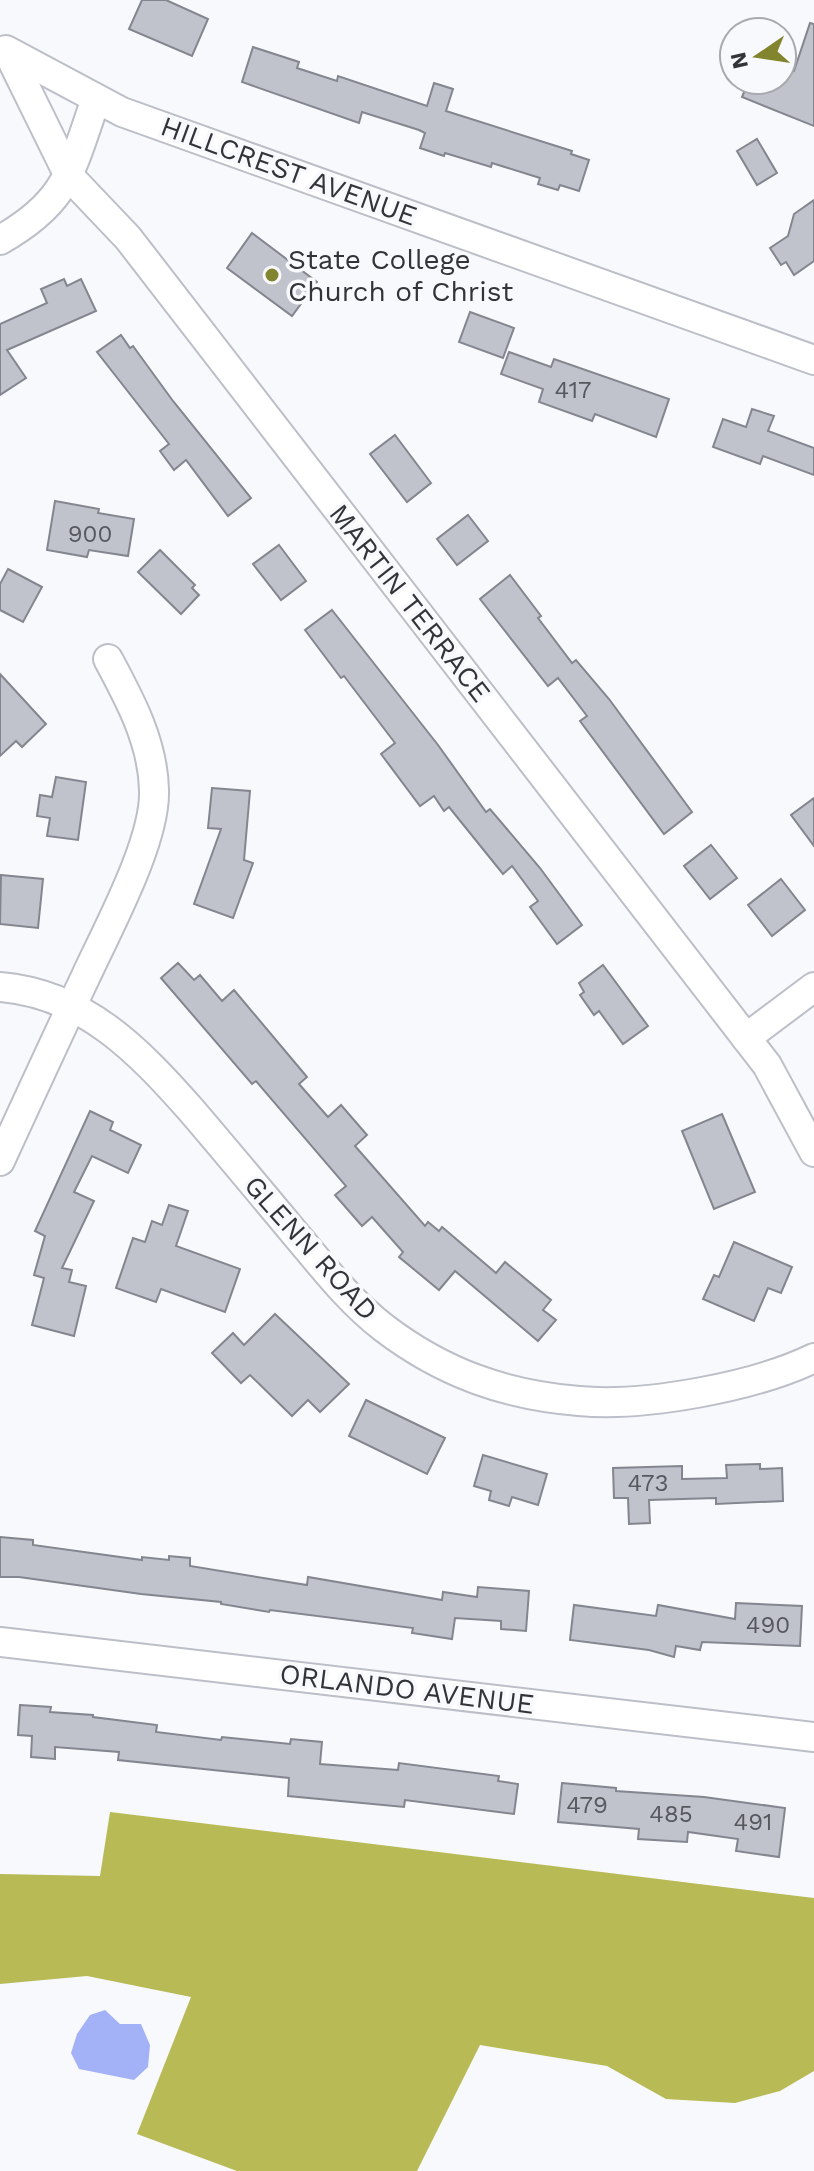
<svg xmlns="http://www.w3.org/2000/svg" width="814" height="2171" viewBox="0 0 814 2171" font-family="'Work Sans',sans-serif">
<style>
.forest{fill:#b7ba55}
.water{fill:#a3b2f6}
.building{fill:#c0c3cc;stroke:#84868f;stroke-width:2}
.lines{fill:none;stroke-linecap:round;stroke-linejoin:round}
.minor-casing{stroke:#bcbfc8;stroke-width:32}
.minor{stroke:#fff;stroke-width:28}
.poi-dot{fill:#82842e;stroke:#f8f9fd;stroke-width:3}
.labels{text-anchor:middle;dominant-baseline:central;stroke-width:7;stroke-linejoin:round;paint-order:stroke}
.number-label{font-size:24px;fill:#56585d}
.street-label{font-size:28px;fill:#333438;stroke:#f8f9fd}
.poi-label{font-size:28px;fill:#333438;stroke:#f8f9fd;text-anchor:start}
</style>
<rect width="100%" height="100%" fill="#f8f9fd"/>
<!-- forest -->
<polygon class="forest" points="110,1812 814,1898 814,2071 780,2091 735,2103 666,2099 607,2066 480,2045 417,2171 237,2171 137,2134 191,1997 87,1976 0,1984 0,1874 100,1876"/>
<!-- water -->
<polygon class="water" points="105,2010 120,2024 141,2024 150,2045 148,2067 134,2080 79,2069 71,2053 77,2034 90,2015"/>
<!-- building -->
<g class="building">
<polygon points="142,0 166,0 208,19 192,56 129,29"/>
<polygon points="810,23 814,24 814,126 742,97 749,80 782,80 782,66 794,71"/>
<polygon points="253,47 299,62 297,68 337,81 338,76 427,106 434,83 453,89 446,111 572,151 571,154 589,160 579,191 560,185 558,190 538,184 540,178 492,163 491,167 445,153 444,156 420,148 425,133 419,130 362,112 359,123 242,82"/>
<polygon points="757,139 777,173 757,185 737,151"/>
<polygon points="814,200 814,261 794,275 786,262 781,265 770,248 788,236 794,214"/>
<polygon points="252,233 317,282 292,316 227,268"/>
<polygon points="64,279 67,286 81,279 96,311 7,350 26,378 0,395 0,324 47,303 41,289"/>
<polygon points="470,312 514,328 503,358 459,342"/>
<polygon points="121,335 130,348 133,346 173,401 251,498 228,516 186,460 174,470 160,451 169,444 97,352"/>
<polygon points="509,352 551,367 554,359 669,399 656,437 595,414 592,421 539,402 543,389 501,374"/>
<polygon points="752,409 774,416 768,431 814,448 814,475 763,456 760,464 713,447 723,419 746,427"/>
<polygon points="395,435 431,483 407,502 370,454"/>
<polygon points="55,501 99,509 98,513 134,519 128,556 89,550 87,557 47,550"/>
<polygon points="468,515 488,541 457,565 437,539"/>
<polygon points="279,545 306,581 281,600 253,564"/>
<polygon points="160,550 195,585 192,588 199,595 181,614 138,572"/>
<polygon points="8,569 42,587 23,622 0,610 0,584"/>
<polygon points="510,575 541,616 538,618 572,663 576,660 609,699 692,812 664,834 580,721 587,716 558,678 548,686 480,599"/>
<polygon points="332,610 438,745 486,812 490,809 540,868 582,925 557,944 530,907 538,901 512,866 503,874 449,807 444,811 434,796 420,806 381,754 395,743 344,676 341,678 305,630"/>
<polygon points="0,674 46,724 22,747 16,741 0,756"/>
<polygon points="56,777 86,782 78,840 47,836 50,818 37,816 40,795 52,797"/>
<polygon points="212,788 250,791 244,860 253,863 233,918 194,904 221,829 208,828"/>
<polygon points="814,798 814,846 791,815"/>
<polygon points="711,845 737,878 710,899 684,866"/>
<polygon points="1,875 43,879 38,928 0,924"/>
<polygon points="781,879 805,910 772,936 748,905"/>
<polygon points="178,963 194,980 200,975 222,1001 234,990 307,1077 299,1084 328,1117 341,1105 367,1135 355,1146 425,1226 428,1222 439,1231 442,1227 496,1273 505,1262 551,1300 543,1310 556,1320 538,1341 455,1271 439,1290 399,1257 403,1252 372,1217 362,1226 335,1195 346,1186 256,1081 252,1084 161,978"/>
<polygon points="603,965 648,1026 623,1044 599,1011 594,1015 580,995 584,992 579,983"/>
<polygon points="90,1111 113,1122 110,1130 141,1145 128,1173 92,1156 74,1192 94,1201 62,1268 72,1270 69,1282 86,1286 74,1336 32,1325 44,1278 34,1275 45,1236 35,1231"/>
<polygon points="722,1114 755,1192 714,1209 682,1131"/>
<polygon points="169,1205 188,1211 176,1246 240,1269 225,1312 161,1289 156,1302 116,1288 133,1238 145,1242 152,1221 162,1225"/>
<polygon points="734,1242 792,1267 781,1293 768,1288 754,1321 703,1299 714,1275 719,1277"/>
<polygon points="275,1314 349,1384 320,1412 308,1400 292,1416 250,1375 241,1383 212,1353 233,1333 244,1345"/>
<polygon points="366,1400 445,1438 427,1474 349,1436"/>
<polygon points="483,1455 547,1474 538,1505 512,1497 509,1506 489,1500 491,1491 474,1486"/>
<polygon points="760,1464 760,1469 782,1468 783,1501 716,1504 716,1498 649,1500 650,1523 629,1524 628,1498 614,1498 613,1468 682,1466 682,1479 727,1478 726,1465"/>
<polygon points="0,1537 33,1540 33,1545 142,1560 142,1557 169,1560 169,1556 190,1558 190,1566 307,1585 308,1577 442,1600 443,1592 477,1597 478,1587 529,1591 526,1631 501,1629 501,1621 455,1618 452,1639 412,1633 413,1628 270,1610 269,1612 221,1604 221,1602 141,1594 19,1577 0,1577"/>
<polygon points="736,1603 802,1606 800,1646 702,1642 700,1650 676,1646 674,1657 649,1650 570,1640 574,1605 656,1616 658,1605 735,1619"/>
<polygon points="20,1705 51,1707 50,1712 93,1715 93,1717 157,1725 156,1732 221,1740 222,1737 290,1744 291,1739 322,1742 320,1764 398,1770 399,1763 499,1776 498,1781 518,1784 514,1814 405,1800 404,1807 288,1796 289,1778 118,1760 119,1752 55,1747 55,1759 31,1757 32,1736 18,1735"/>
<polygon points="562,1783 616,1788 616,1791 704,1797 785,1808 779,1857 736,1851 738,1839 688,1832 687,1842 638,1839 639,1829 558,1822"/>
</g>
<g class="lines">
<!-- minor casing -->
<g class="minor-casing">
<g id="minor">
<polyline points="6,50 122,112 814,360"/>
<polyline points="9,54 69,176 128,238 767,1065 814,1152"/>
<path d="M0,240C69,201 71,169 96,99"/>
<path d="M0,987C85,994 139,1051 192,1111C227,1152 262,1194 297,1236C324,1268 350,1302 384,1328C443,1373 505,1395 579,1401C645,1407 754,1387 814,1358"/>
<polyline points="746,1038 814,987"/>
<path d="M0,1161C28,1100 56,1039 85,978C107,930 156,841 154,790C153,742 130,700 108,659"/>
<polyline points="0,1642 814,1737"/>
</g>
</g>
<!-- minor -->
<use href="#minor" class="minor"/>
</g>
<!-- markers -->
<circle class="poi-dot" cx="272" cy="275" r="8"/>
<g class="labels">
<!-- number labels -->
<g class="number-label">
<text x="573" y="390">417</text>
<text x="90" y="534">900</text>
<text x="648" y="1483">473</text>
<text x="768" y="1625">490</text>
<text x="587" y="1805">479</text>
<text x="671" y="1814">485</text>
<text x="753" y="1822">491</text>
</g>
<!-- street labels -->
<g class="street-label">
<text transform="translate(289 171) rotate(20)">HILLCREST AVENUE</text>
<text transform="translate(410 603) rotate(52)">MARTIN TERRACE</text>
<text transform="translate(311 1248) rotate(48)">GLENN ROAD</text>
<text transform="translate(407 1689) rotate(7)">ORLANDO AVENUE</text>
</g>
<!-- poi labels -->
<g class="poi-label">
<text x="288" y="259">State College<tspan x="288" dy="32">Church of Christ</tspan></text>
</g>
</g>
<!-- north arrow -->
<g transform="translate(758 56) rotate(257)"><circle r="38" fill="#f8f9fd" stroke="#a9aaae" stroke-width="2"/>
<path d="M0-6L14 30L0 20L-14 30Z" fill="#82842e"/>
<text y="-12" font-size="22" font-weight="bold" text-anchor="middle" fill="#333438">N</text>
</g>
</svg>
